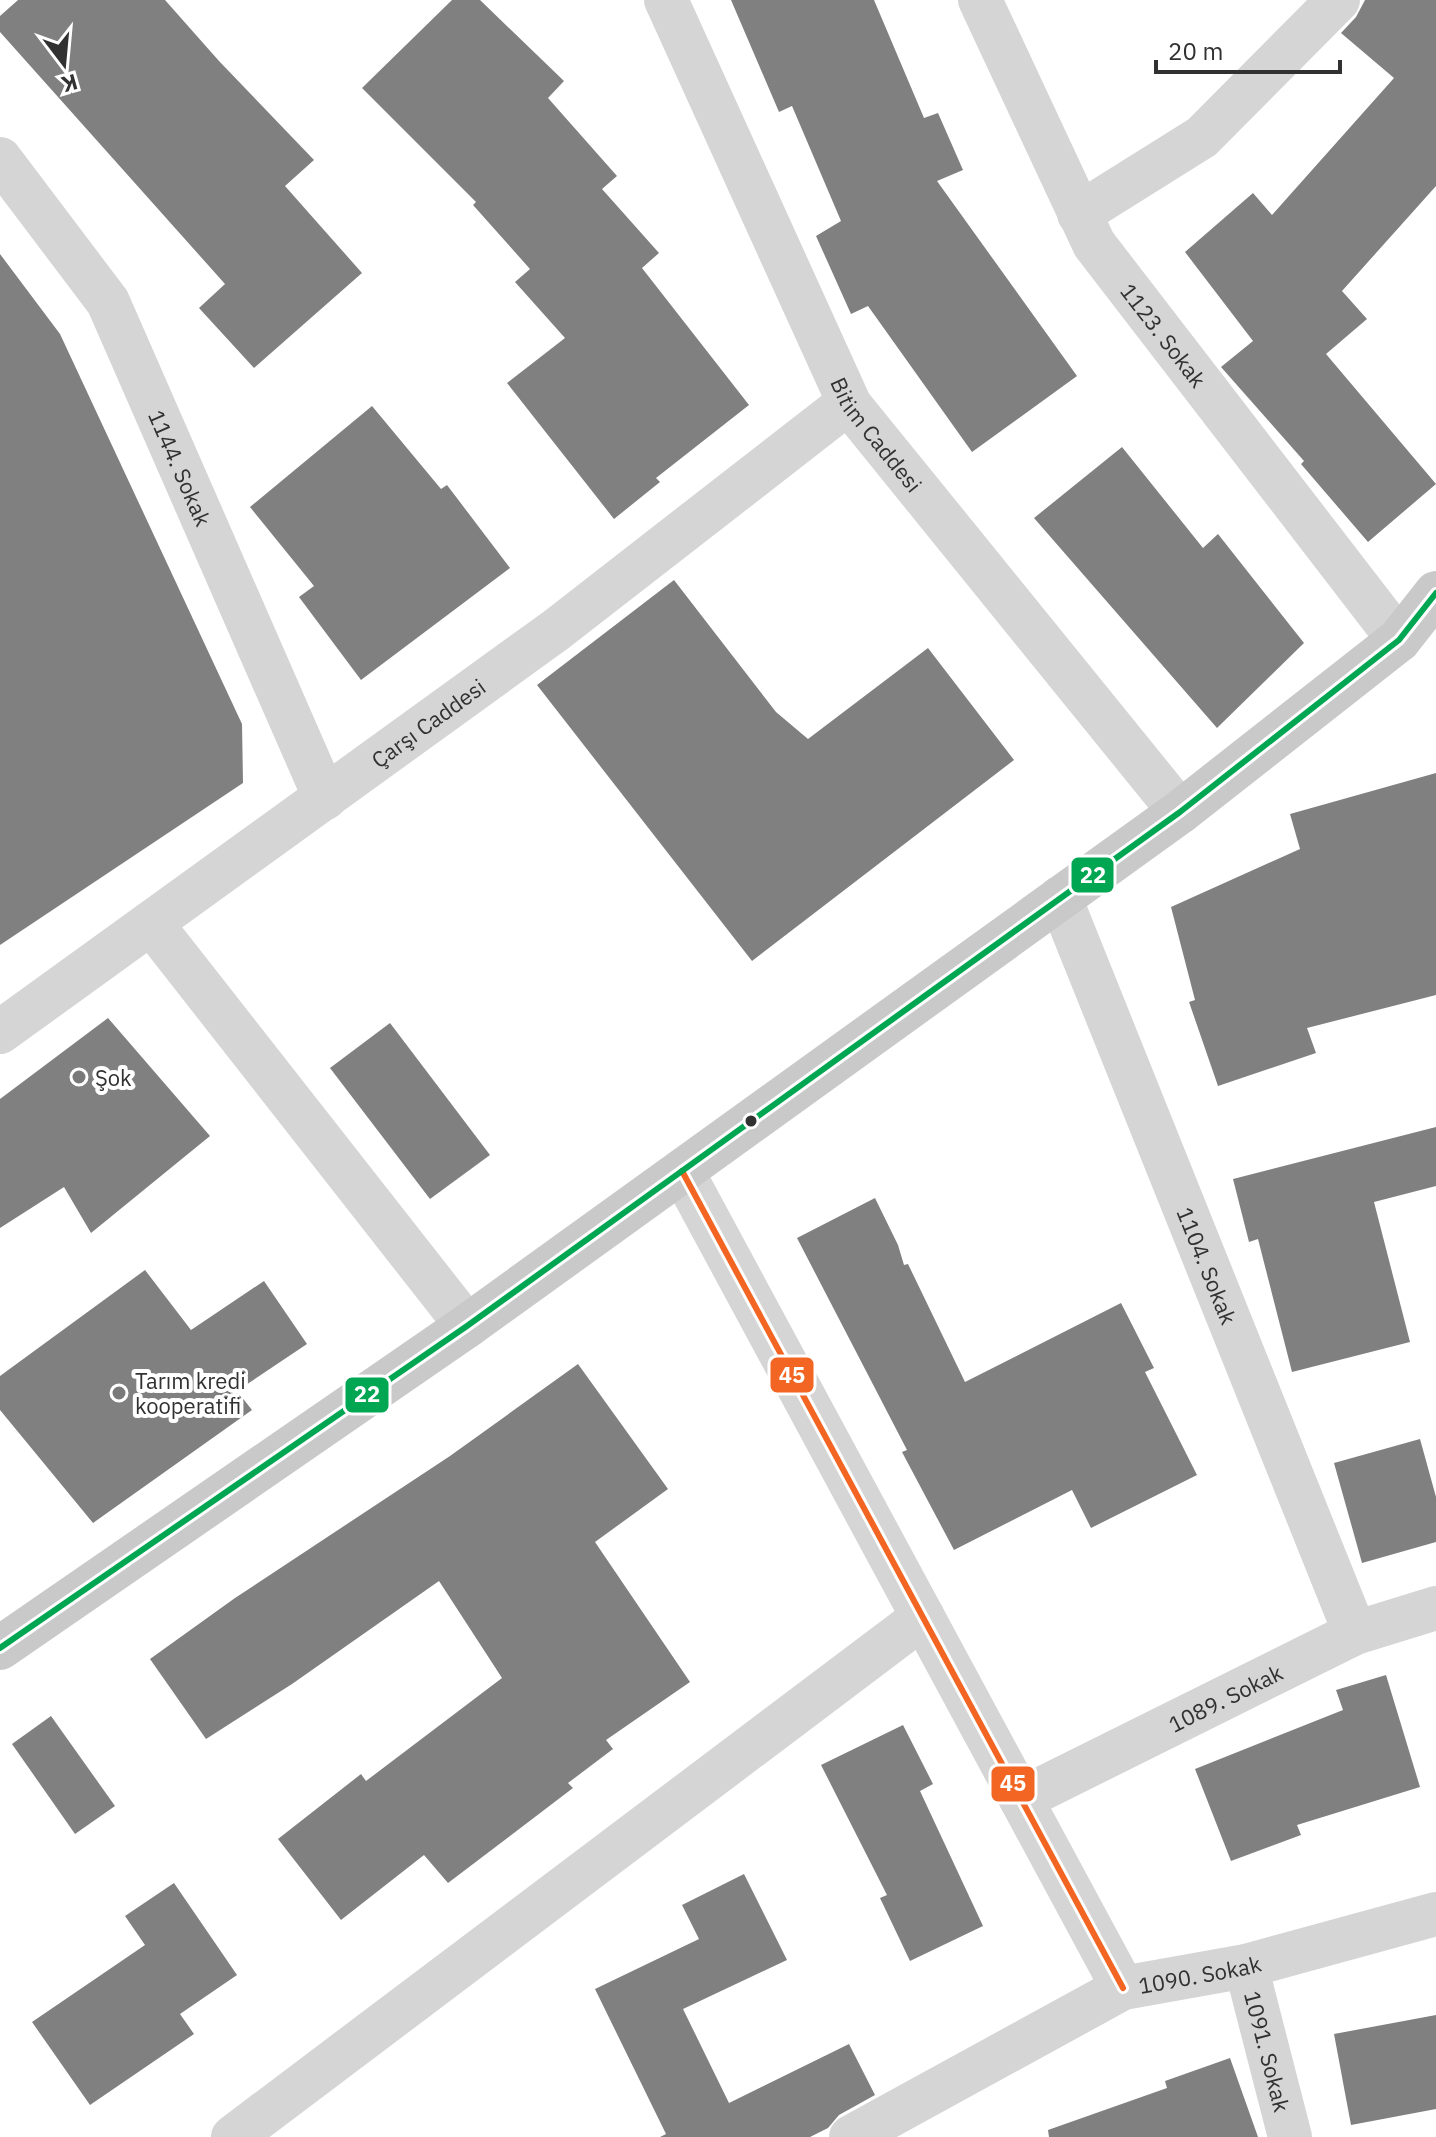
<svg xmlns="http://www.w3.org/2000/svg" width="1436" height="2137" viewBox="0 0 1436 2137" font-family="'IBM Plex Sans',sans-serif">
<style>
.building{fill:#808080}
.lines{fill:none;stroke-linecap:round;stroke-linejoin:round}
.minor{stroke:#d5d5d5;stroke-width:44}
.major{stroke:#c9c9c9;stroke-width:44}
.bus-1-casing{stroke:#fff;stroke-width:12}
.bus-2-casing{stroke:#fff;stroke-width:12}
.bus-1{stroke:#f26522;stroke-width:6}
.bus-2{stroke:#00a651;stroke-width:6}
.poi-dot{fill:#797979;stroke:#fff;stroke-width:3}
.bus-dot{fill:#313131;stroke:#fff;stroke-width:3}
.labels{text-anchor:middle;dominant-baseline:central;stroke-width:8;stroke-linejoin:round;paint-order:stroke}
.street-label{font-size:22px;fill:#313131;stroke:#fff}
.poi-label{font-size:22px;fill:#313131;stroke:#fff;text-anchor:start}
.line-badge{stroke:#fff;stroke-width:3}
.badge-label{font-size:22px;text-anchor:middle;font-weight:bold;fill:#fff}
</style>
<rect width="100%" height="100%" fill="#fff"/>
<!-- building -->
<g class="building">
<polygon points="18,0 165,0 219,61 314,160 285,186 362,273 254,368 199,308 225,284 0,32 0,16"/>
<polygon points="452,0 480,0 564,81 548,98 617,176 602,189 659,253 642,268 749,405 656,478 660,482 614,519 507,383 565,338 515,282 530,269 473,205 476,202 362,88"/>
<polygon points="731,0 874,0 924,118 938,113 963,170 937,181 1077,376 972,452 868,306 851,314 816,236 841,221 792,106 779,112"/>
<polygon points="1365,0 1436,0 1436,186 1342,291 1367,319 1326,354 1436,484 1368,542 1301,464 1304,461 1221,367 1253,341 1185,252 1253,193 1272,215 1394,78 1341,33 1356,17"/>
<polygon points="0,254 60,334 242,724 243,783 0,945"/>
<polygon points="372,406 441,489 447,485 510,568 361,680 299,597 314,586 250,507"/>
<polygon points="1122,447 1203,548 1218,534 1304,643 1217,728 1034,518"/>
<polygon points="674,580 776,712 808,739 928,648 1014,760 752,961 537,685"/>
<polygon points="1436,773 1436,995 1307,1028 1316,1053 1218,1086 1189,1002 1195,1000 1171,907 1300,849 1290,814"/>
<polygon points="108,1018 210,1136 91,1233 64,1187 0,1228 0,1099"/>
<polygon points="390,1023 490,1155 430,1199 330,1068"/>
<polygon points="1436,1127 1436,1186 1374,1202 1410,1342 1292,1372 1258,1239 1249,1242 1233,1179"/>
<polygon points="875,1198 898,1245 904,1265 908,1264 965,1382 1121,1303 1154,1368 1145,1372 1197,1475 1091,1528 1072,1490 954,1550 902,1452 907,1450 797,1238"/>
<polygon points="145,1270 191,1330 264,1281 307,1344 237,1391 252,1410 93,1523 0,1410 0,1376"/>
<polygon points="578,1364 668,1489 595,1542 690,1682 606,1740 613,1749 568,1783 573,1788 448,1883 424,1855 341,1920 278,1839 361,1774 366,1781 502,1678 439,1581 292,1684 206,1739 150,1659 235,1598 450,1456"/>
<polygon points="1420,1439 1436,1497 1436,1542 1362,1563 1334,1463"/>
<polygon points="1386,1675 1420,1787 1297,1825 1301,1835 1231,1861 1195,1769 1343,1710 1336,1690"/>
<polygon points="51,1716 115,1806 75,1834 12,1744"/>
<polygon points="903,1725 933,1784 920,1791 983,1926 910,1961 880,1898 887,1895 821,1765"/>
<polygon points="744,1874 787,1960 683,2009 729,2103 849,2044 875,2095 839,2115 828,2128 810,2137 660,2137 666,2134 595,1989 699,1939 682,1905"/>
<polygon points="174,1883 237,1975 180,2014 194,2034 90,2105 32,2022 145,1945 125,1916"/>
<polygon points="1436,2015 1436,2109 1351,2125 1334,2034"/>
<polygon points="1230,2058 1258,2137 1049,2137 1048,2130 1167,2088 1165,2081"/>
</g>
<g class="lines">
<!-- minor -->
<g class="minor">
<path id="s1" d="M666,0L850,405L1180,812"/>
<path id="s2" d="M980,0L1094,244L1399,640"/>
<path id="s3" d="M0,159L108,302L325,798"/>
<polyline points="1079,214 1202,137 1338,0"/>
<path id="s4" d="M1060,898L1355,1633"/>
<polyline points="151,923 467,1326"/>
<path id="s5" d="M0,1032L556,630L848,403"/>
<polyline points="682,1171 1123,1988"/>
<path id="s6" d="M1021,1799L1355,1633L1436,1608"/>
<path id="s7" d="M1246,1966L1290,2137"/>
<polyline points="233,2137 923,1617"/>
<path id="s8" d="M851,2137L1123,1988L1246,1966L1436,1914"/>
</g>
<!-- major -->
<polyline class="major" points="0,1648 467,1326 1180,812 1399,640 1436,593"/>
<!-- bus-1 casing -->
<g class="bus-1-casing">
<polyline id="bus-1" points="682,1171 1123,1988"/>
</g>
<!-- bus-2 casing -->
<g class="bus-2-casing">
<polyline id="bus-2" points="0,1648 467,1326 1180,812 1399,640 1436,593"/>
</g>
<!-- bus-1 -->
<use href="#bus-1" class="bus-1"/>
<!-- bus-2 -->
<use href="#bus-2" class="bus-2"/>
</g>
<!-- markers -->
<g class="poi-dot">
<circle cx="79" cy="1077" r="8"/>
<circle cx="119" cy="1393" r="8"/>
</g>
<circle class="bus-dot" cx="751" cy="1121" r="7"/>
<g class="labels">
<!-- street labels -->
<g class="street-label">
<text stroke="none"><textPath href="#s2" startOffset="384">1123. Sokak</textPath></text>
<text stroke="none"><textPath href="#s1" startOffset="484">Bitim Caddesi</textPath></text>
<text stroke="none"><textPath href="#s3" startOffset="360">1144. Sokak</textPath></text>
<text stroke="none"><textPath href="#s5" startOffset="528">Çarşı Caddesi</textPath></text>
<text stroke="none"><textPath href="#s4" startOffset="396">1104. Sokak</textPath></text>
<text stroke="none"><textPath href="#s6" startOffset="228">1089. Sokak</textPath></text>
<text stroke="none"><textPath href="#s8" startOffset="388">1090. Sokak</textPath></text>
<text stroke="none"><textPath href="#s7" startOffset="88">1091. Sokak</textPath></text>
</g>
<!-- poi labels -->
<g class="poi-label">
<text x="95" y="1077">Şok</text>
<text x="135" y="1380">Tarım kredi<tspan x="135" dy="25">kooperatifi</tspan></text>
</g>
</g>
<g class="line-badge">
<rect x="1070" y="856" width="45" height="38" rx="8" fill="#00a651"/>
<rect x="769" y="1356" width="46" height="38" rx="8" fill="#f26522"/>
<rect x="344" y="1376" width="46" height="38" rx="8" fill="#00a651"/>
<rect x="990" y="1765" width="46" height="38" rx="8" fill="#f26522"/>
</g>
<g class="badge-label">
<text x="1093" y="883">22</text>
<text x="792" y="1383">45</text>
<text x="367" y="1402">22</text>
<text x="1013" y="1791">45</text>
</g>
<!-- north arrow -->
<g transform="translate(64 64) rotate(164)" stroke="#ffffff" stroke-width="6" paint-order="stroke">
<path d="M0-6L14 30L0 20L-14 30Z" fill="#313131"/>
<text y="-12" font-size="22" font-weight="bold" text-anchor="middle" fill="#313131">K</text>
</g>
<!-- scale -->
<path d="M1156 60v12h184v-12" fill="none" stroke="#313131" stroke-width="4"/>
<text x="1168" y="60" font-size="24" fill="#313131" stroke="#ffffff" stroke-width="6" paint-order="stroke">20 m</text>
</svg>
